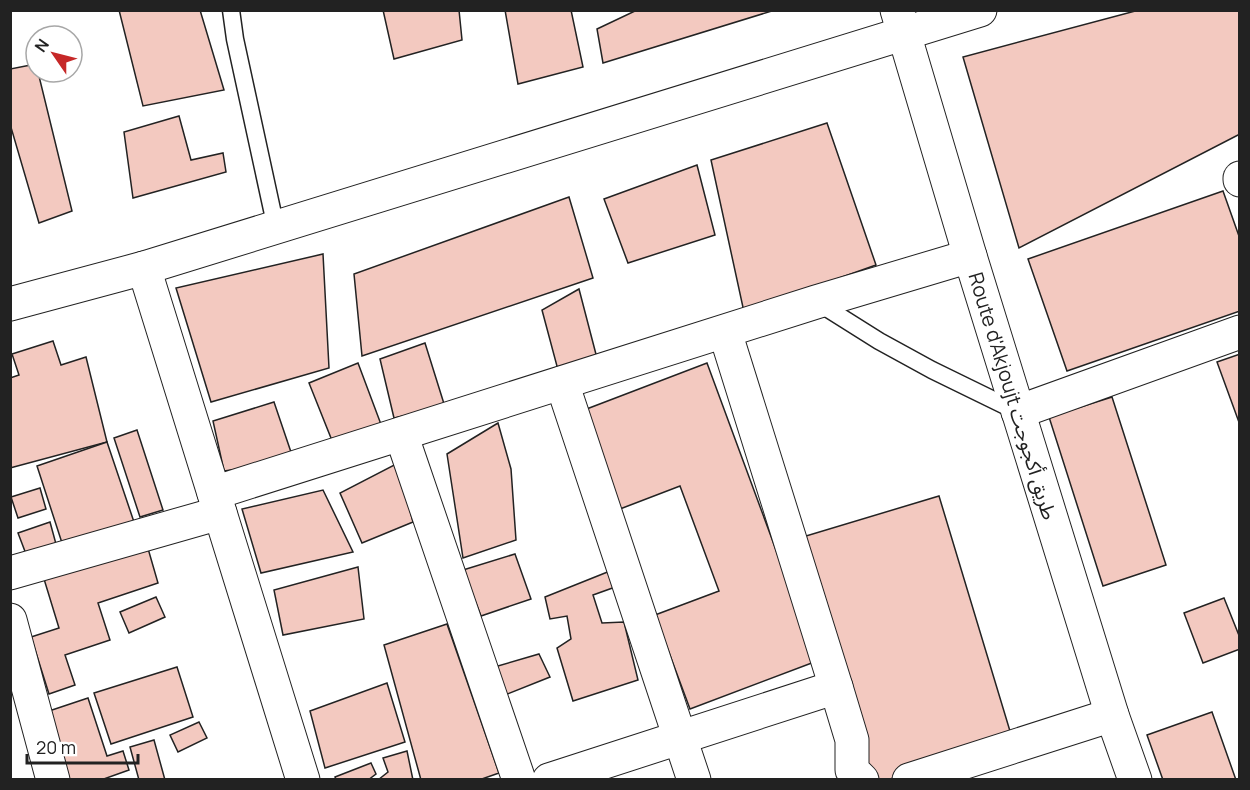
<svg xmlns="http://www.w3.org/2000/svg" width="1250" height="790" viewBox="0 0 1250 790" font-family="Manrope,'Noto Sans Arabic',sans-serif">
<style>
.building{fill:#f3c9c0;stroke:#222;stroke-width:1.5}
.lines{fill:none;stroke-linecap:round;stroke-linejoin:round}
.lane-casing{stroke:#222;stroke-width:19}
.street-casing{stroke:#222;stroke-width:35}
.highway-casing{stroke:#222;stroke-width:35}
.lane{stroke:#fff;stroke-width:16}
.street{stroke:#fff;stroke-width:33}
.highway{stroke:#fff;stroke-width:33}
.labels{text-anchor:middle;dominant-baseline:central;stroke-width:4.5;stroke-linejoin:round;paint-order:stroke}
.street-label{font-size:20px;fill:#222;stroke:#fff}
</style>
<rect width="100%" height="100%" fill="#fff"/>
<!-- building -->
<g class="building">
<polygon points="119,10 200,10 224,90 143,106"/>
<polygon points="383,10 459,10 462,40 394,59"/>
<polygon points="505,10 571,10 583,67 518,84"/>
<polygon points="637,10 775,10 603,63 597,29"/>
<polygon points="1139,10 1240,10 1240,134 1019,248 963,57"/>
<polygon points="36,64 36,72 38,72 72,211 39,223 10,124 10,69"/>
<polygon points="179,116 191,160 223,153 226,172 133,198 124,132"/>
<polygon points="827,123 876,265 744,312 711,160"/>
<polygon points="697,165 715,235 628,263 604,199"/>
<polygon points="1223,191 1240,239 1240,311 1067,371 1028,259"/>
<polygon points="569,197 593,278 362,356 354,274"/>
<polygon points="323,254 329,368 211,402 176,288"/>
<polygon points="579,289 598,362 558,370 542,310"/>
<polygon points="53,341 61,365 86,357 107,442 10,468 10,378 19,375 12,354"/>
<polygon points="425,343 445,407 394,418 380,359"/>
<polygon points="1240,354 1240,425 1217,362"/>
<polygon points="358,363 382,427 333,443 309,383"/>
<polygon points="707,363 817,661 690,709 655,615 719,591 680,486 620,509 584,410"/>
<polygon points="1112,397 1166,565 1103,586 1049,417"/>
<polygon points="274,402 294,461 224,471 213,421"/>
<polygon points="498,423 511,469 516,540 463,558 447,454"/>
<polygon points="137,430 163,510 140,517 114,438"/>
<polygon points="107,442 135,525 64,549 37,466"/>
<polygon points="398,463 413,522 362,543 340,493"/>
<polygon points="40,488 46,509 18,518 11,497"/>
<polygon points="323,490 353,552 261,573 242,509"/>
<polygon points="939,496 1013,741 887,780 870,780 796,539"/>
<polygon points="50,522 56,544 26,554 18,533"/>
<polygon points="147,545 158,583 98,603 110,640 65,655 75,685 49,694 31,637 59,628 44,579"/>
<polygon points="515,554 531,599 481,616 463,570"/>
<polygon points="358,567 364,619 283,635 274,590"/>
<polygon points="610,571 618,586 593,595 602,623 624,622 638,680 573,701 557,648 571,639 567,616 550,619 545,597"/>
<polygon points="156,597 165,617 129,633 120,612"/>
<polygon points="1224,598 1240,638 1240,649 1203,663 1184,613"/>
<polygon points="447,624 499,773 479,780 421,780 384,645"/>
<polygon points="539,654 550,677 505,695 491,668"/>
<polygon points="177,667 193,717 111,744 94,693"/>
<polygon points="387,683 405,742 325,768 310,711"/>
<polygon points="88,698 107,756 123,751 129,770 101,780 68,780 46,712"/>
<polygon points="1212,712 1236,780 1163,780 1147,735"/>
<polygon points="199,722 207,738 178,752 170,735"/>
<polygon points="154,740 165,780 139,780 130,747"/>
<polygon points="407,751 413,780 378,780 388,772 383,758"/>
<polygon points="371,763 376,774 368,780 336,780 335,777"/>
</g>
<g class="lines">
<!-- lane casing -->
<g class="lane-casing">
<g id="lane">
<polyline points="231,10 235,39 276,228"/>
<polyline points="817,302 879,341 932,370 1018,412"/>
</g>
</g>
<!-- street casing -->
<g class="street-casing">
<g id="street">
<polyline points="1240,178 1240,180"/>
<polyline points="144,268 303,780"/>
<polyline points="10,304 144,268 980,10"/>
<polyline points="725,332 836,687 852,740 852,770 862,780"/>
<polyline points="562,383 694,780"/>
<polyline points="1018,412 1240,332"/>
<polyline points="401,434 519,780"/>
<polyline points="214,493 816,302 970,256"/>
<polyline points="10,573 220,513"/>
<polyline points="10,620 53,780"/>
<polyline points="549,780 836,687"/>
<polyline points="909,780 1112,715"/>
</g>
</g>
<!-- highway casing -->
<g class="highway-casing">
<polyline id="highway" points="897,10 970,256 1112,715 1135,780"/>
</g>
<!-- lane -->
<use href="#lane" class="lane"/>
<!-- street -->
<use href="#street" class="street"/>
<!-- highway -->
<use href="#highway" class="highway"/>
</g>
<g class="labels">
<!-- street labels -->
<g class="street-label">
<text transform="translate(1013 396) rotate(73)">Route d'Akjoujt طريق أكجوجت</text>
</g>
</g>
<!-- border -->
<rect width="1250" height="790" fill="none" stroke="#222222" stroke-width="24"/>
<!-- north arrow -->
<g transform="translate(54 54) rotate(305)"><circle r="28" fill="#ffffff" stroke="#a7a7a7" stroke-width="1.5"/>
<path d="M0-4.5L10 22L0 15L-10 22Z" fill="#c62828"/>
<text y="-9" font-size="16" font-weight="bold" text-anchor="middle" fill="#222222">N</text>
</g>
<!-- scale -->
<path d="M27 754v9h111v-9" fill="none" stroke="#222222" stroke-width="3"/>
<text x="36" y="754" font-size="18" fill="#222222" stroke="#ffffff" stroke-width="4.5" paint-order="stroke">20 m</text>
</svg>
